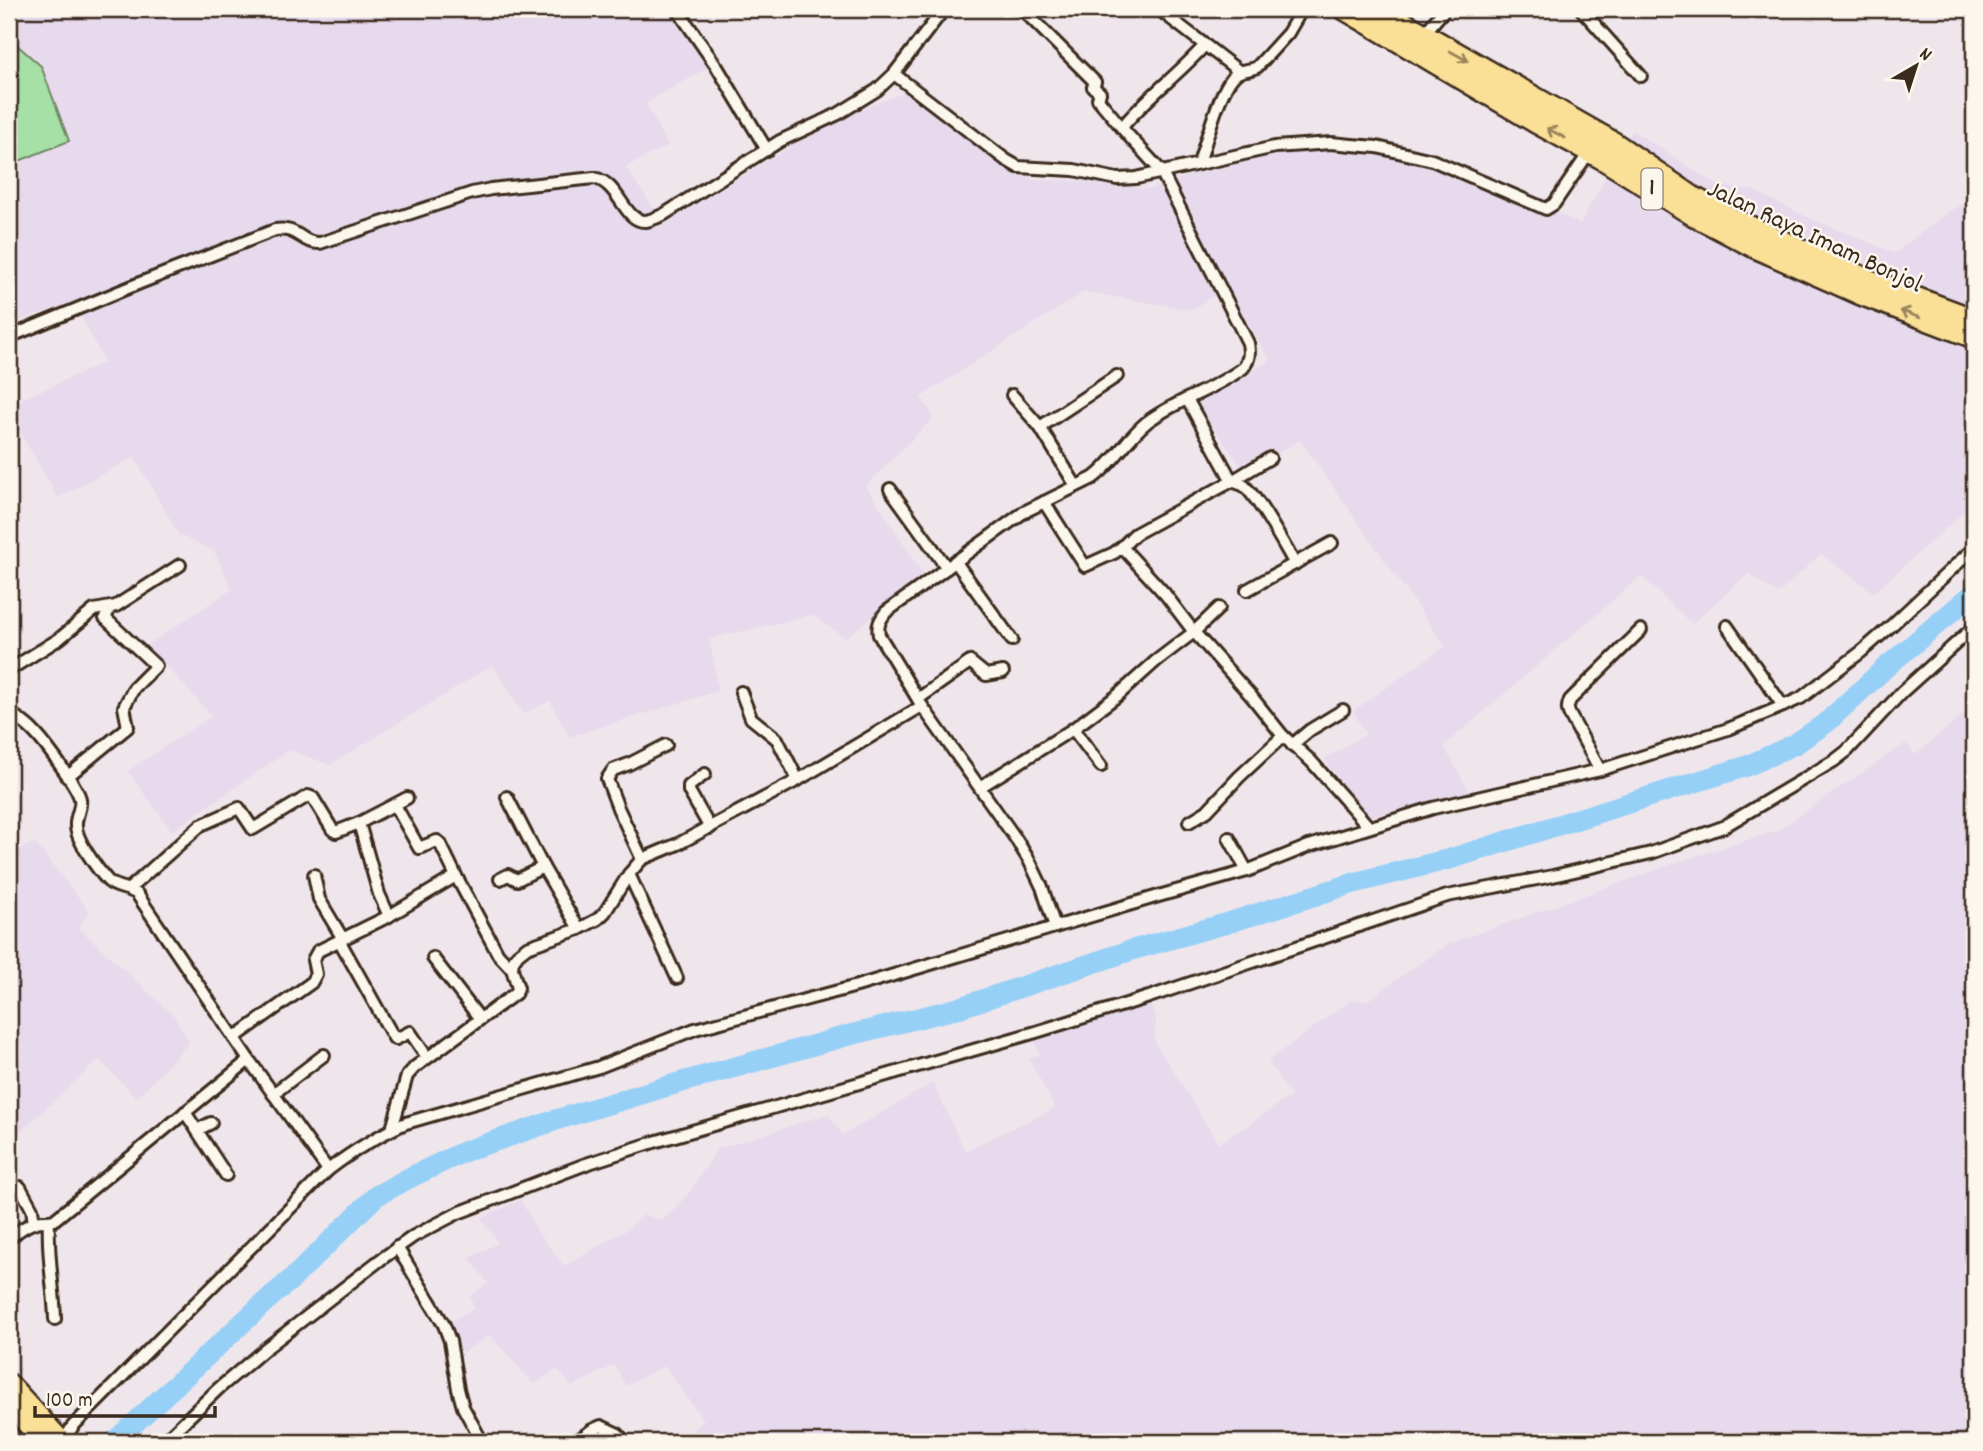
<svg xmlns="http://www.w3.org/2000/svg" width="1983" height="1451" viewBox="0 0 1983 1451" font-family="Dekko,sans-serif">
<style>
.built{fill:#e7daec}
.green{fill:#a5e0a6;stroke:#708562;stroke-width:2}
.water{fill:#97d0f7;stroke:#728ea0;stroke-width:2}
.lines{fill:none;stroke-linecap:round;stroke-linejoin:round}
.river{stroke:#97d0f7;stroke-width:21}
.street-casing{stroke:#3b2a1e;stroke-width:16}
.primary-casing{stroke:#3b2a1e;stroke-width:23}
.highway-casing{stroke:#3b2a1e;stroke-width:26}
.street{stroke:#fbf7ec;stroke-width:10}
.primary{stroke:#fadf96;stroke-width:18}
.highway{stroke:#fadf96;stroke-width:21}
.oneway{stroke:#9a845a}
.labels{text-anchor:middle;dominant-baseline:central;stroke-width:5;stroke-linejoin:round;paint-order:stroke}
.shield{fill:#fbf7ec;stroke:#75685c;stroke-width:2}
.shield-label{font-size:24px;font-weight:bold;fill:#3b2a1e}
.street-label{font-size:26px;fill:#3b2a1e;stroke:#fbf7ec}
</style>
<rect width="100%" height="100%" fill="#efe6ec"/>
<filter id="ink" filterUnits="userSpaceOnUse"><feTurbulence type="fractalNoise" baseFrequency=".0143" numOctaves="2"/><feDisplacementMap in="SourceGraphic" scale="14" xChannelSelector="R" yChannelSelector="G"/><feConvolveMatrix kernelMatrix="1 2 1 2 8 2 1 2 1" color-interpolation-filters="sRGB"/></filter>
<g filter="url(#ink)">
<!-- built -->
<g class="built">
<polygon points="9,9 677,9 716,63 646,103 668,146 625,167 665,224 834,119 911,90 1033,180 1090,181 1150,189 1249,154 1390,149 1513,192 1580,224 1632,130 1719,186 1753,190 1807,217 1895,253 1948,212 1974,199 1974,503 1874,593 1821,554 1778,594 1748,574 1692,624 1641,576 1444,746 1470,793 1367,817 1324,759 1366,734 1353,711 1445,646 1300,440 1245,472 1197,404 1270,360 1226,288 1192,310 1084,292 921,397 934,417 866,486 925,577 845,638 812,615 710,639 718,691 569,737 550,701 523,714 493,665 330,765 289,750 172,831 127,771 212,716 147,645 232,589 214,551 179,535 134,457 58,498 9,413 9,405 105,362 73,302 9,324 9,165 69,141 41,66 9,38"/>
<polygon points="1974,706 1974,1442 677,1442 704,1421 664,1366 626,1386 614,1365 572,1387 557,1369 534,1385 490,1335 462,1353 450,1322 474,1308 470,1296 488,1283 469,1258 498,1243 481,1218 521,1200 538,1232 564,1266 626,1230 644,1215 663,1220 689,1193 717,1149 828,1114 843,1135 933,1083 965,1151 1055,1108 1029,1059 1040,1054 1034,1040 1148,1003 1156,1017 1155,1042 1219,1144 1291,1096 1268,1061 1351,1000 1366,1001 1448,944 1687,859 1776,831 1906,743 1915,755"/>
<polygon points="9,833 18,849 35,843 90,912 78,927 174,1016 190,1042 137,1098 99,1060 9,1142"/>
</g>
<!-- green -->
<polygon class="green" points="9,38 41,66 69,141 9,165"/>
<!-- water -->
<polygon class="water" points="9,1423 31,1442 9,1442"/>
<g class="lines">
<!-- river -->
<polyline class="river" points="114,1442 265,1302 294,1277 376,1196 409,1178 463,1152 559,1119 675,1084 846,1036 955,1009 1132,950 1231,922 1354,883 1450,859 1747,766 1795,744 1826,723 1885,668 1974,593"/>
<!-- street casing -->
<g class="street-casing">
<g id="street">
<polyline points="677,9 717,67 767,150"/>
<path d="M1022,9L1095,82L1093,87L1100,93L1098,99L1128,135L1161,171L1248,343C1250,354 1249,360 1243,368C1214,390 1176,400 1147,422C1126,439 1114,463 1093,478L1024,512L886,612C880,620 877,625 879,635L922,706L1016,839L1030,862L1042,887L1055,927"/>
<polyline points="1581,9 1641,76"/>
<polyline points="1161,11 1240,72"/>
<polyline points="1423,35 1445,9"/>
<polyline points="894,74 1006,160 1018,167 1074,170 1117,179 1136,178 1275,147 1331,143 1352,145 1377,147 1432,160 1546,209 1554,204 1590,151"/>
<path d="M1122,127C1147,97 1179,74 1205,45"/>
<path d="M1199,163C1206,142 1220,87 1236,74C1242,69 1250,71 1257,67L1288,33L1302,9"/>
<path d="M9,337L140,283L275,230C298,226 301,244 320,243L472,193L491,189L594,178C620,183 624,223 646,221C652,220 658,217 663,215L780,141L838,114L877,90L894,74L944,9"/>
<polyline points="1012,395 1040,427 1076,486"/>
<path d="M1187,399L1232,481C1235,482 1240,484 1243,485C1257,495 1285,547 1295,564"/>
<polyline points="1040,427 1117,376"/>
<polyline points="1270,458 1232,481 1135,534 1122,547 1165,594 1194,632 1252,697 1283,736 1311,761 1369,827"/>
<polyline points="890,489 947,568"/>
<polyline points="1044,502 1085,566 1114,553 1122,547"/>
<polyline points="955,561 1012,640"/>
<polyline points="1247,590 1332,543"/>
<polyline points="1727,626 1783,706"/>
<polyline points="9,670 59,639 94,610 116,606 180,565"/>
<polyline points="741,692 751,718 777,739 798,780"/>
<polyline points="918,699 970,662 986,675 1003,672"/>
<path d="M9,712C17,718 27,724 34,732C44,742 78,787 80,799C82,807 75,817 76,826C76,840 98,870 108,881C117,889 128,887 137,894L249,1060L328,1170"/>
<polyline points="1073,729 1101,766"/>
<polyline points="1292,745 1310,730 1343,710"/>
<path d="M1600,770L1571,717C1567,710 1567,707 1570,700L1641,630"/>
<polyline points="705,774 689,786 689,791 710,828"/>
<polyline points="67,777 128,727 124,707 134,688 156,666 105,618 110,608"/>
<polyline points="980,787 1073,729 1117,696 1156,661 1194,632 1219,608"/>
<polyline points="507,797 543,867 579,929"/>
<polyline points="395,805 419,848 437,841 440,843 456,876"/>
<polyline points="1189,822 1207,811 1239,777 1283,736"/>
<polyline points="1229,838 1247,871"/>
<polyline points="642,859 618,808 607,779 613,770 629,764 666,745"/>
<polyline points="629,874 677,978"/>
<polyline points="314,875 319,899 343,939"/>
<polyline points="500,879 508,875 517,880 543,867"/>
<polyline points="129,889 201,825 239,808 253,829 308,796 313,798 332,829 336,832 359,823"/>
<polyline points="389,916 379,894 359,823 407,798"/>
<polyline points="339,940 394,1038 396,1039 410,1032 427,1057"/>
<polyline points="433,958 480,1019"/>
<polyline points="234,1038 311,983 316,974 313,960 318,951 389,916 456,876 498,954 512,969"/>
<polyline points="273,1094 324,1055"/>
<polyline points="185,1112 226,1175"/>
<polyline points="392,1129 407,1076 415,1067 516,993 518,988 512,969 513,961 518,954 527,947 579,929 598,919 605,912 629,874 642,859 678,844 798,780 922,706"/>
<polyline points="197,1130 211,1123"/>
<polyline points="20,1187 32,1209 34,1223"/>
<path d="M49,1222C47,1255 54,1287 55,1319"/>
<path d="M9,1239C17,1232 25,1225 36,1222C43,1220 48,1222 54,1220L249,1060"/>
<polyline points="397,1247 444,1325 450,1341 458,1389 463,1407 482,1442"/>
<path d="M63,1442L73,1426L328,1170C352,1152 378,1135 406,1123L599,1067L695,1029L857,986L1162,895L1247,871L1309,846L1433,808L1600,770L1728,729L1783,706L1801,698L1861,652L1892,625L1974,548"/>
<polyline points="163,1442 218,1389 265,1349 380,1260 414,1236 458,1213 586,1164 654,1142 1036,1032 1149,997 1447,896 1553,876 1651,853 1723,827 1834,761 1847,751 1902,692 1974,627"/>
<polyline points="576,1442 592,1430 601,1426 618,1434 625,1442"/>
</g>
</g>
<!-- primary casing -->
<g class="primary-casing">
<g id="primary">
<polyline points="9,1383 63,1442"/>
<polyline points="9,1405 43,1442"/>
</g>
</g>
<!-- highway casing -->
<g class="highway-casing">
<g id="highway">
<polyline points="1345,9 1536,122 1602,158 1694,215 1753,246 1861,294 1974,337"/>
<polyline points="1379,9 1612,142 1692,197 1730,218 1870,281 1974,320"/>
</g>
</g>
<!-- street -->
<use href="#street" class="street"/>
<!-- primary -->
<use href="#primary" class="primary"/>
<!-- highway -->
<use href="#highway" class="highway"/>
</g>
<!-- one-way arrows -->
<defs><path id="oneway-shaft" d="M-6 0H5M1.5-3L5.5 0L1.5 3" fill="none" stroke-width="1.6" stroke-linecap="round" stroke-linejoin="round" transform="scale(1.75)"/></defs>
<g class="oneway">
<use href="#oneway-shaft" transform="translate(1459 56) rotate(29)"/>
<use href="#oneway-shaft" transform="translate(1556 133) rotate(-152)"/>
<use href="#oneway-shaft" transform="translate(1910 314) rotate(-159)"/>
</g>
</g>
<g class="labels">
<!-- shield labels -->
<rect class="shield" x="1641.5" y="168.5" width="21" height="41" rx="5"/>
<g class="shield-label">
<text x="1652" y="189">1</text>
</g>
<!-- street labels -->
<g class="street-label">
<text transform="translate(1814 238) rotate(25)">Jalan Raya Imam Bonjol</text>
</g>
</g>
<!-- margin -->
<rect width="1983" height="1451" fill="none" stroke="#fbf7ec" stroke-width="35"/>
<rect x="18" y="18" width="1948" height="1416" fill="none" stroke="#3b2a1e" stroke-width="2.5" filter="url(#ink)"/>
<!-- north arrow -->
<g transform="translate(1916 66) rotate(39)" stroke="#fbf7ec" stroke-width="5" paint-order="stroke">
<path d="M0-5L12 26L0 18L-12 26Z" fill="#3b2a1e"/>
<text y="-10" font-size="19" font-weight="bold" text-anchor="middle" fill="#3b2a1e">N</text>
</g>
<!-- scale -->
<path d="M35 1406v10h180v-10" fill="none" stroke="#3b2a1e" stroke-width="3.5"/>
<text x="46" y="1406" font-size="21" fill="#3b2a1e" stroke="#fbf7ec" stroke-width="5" paint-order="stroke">100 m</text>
</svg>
